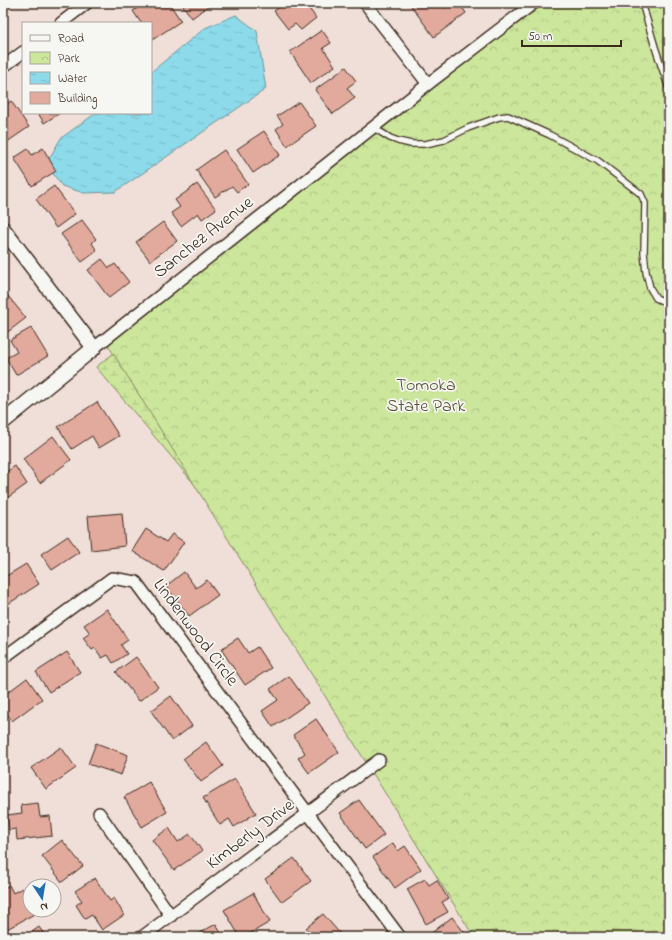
<svg xmlns="http://www.w3.org/2000/svg" width="672" height="940" viewBox="0 0 672 940" font-family="'Indie Flower',sans-serif">
<style>
.wetland{fill:url(#wetland-marsh);stroke:#84885d}
.park{fill:url(#park-crowns);stroke:#84885d}
.water{fill:url(#water-ripples);stroke:#6c9498}
.building{fill:#e2a99d;stroke:#3b2a1e}
.lines{fill:none;stroke-linecap:round;stroke-linejoin:round}
.service-casing{stroke:#3b2a1e;stroke-width:8}
.minor-casing{stroke:#3b2a1e;stroke-width:14}
.tertiary-casing{stroke:#3b2a1e;stroke-width:17}
.service{stroke:#f6f6f2;stroke-width:5.5}
.minor{stroke:#f6f6f2;stroke-width:11}
.tertiary{stroke:#f6f6f2;stroke-width:14}
.labels{text-anchor:middle;dominant-baseline:central;stroke-width:3.5;stroke-linejoin:round;paint-order:stroke}
.street-label{font-size:18px;fill:#3b2a1e;stroke:#f6f6f2}
.park-label{font-size:18px;fill:#585037;stroke:#f6f6f2}
</style>
<defs>
<pattern id="wetland-marsh" width="20" height="14" patternUnits="userSpaceOnUse"><rect width="20" height="14" fill="#cce69c"/><path d="M1 5h8M5 5V1M11 12h8M15 12V8" fill="none" stroke="#b0c586"/></pattern>
<pattern id="park-crowns" width="20" height="18" patternUnits="userSpaceOnUse"><rect width="20" height="18" fill="#cce69c"/><path d="M2 6a3 3 0 1 1 6 0M12 15a3 3 0 1 1 6 0" fill="none" stroke="#b0c586"/></pattern>
<pattern id="water-ripples" width="26" height="14" patternUnits="userSpaceOnUse"><rect width="26" height="14" fill="#8cdaea"/><path d="M2 4q2-2 4 0t4 0M15 11q2-2 4 0t4 0" fill="none" stroke="#7abbc8"/></pattern>
</defs>
<rect width="100%" height="100%" fill="#f0dfd8"/>
<filter id="ink" filterUnits="userSpaceOnUse"><feTurbulence type="fractalNoise" baseFrequency=".025" numOctaves="2"/><feDisplacementMap in="SourceGraphic" scale="8" xChannelSelector="R" yChannelSelector="G"/><feConvolveMatrix kernelMatrix="1 2 1 2 8 2 1 2 1" color-interpolation-filters="sRGB"/></filter>
<g filter="url(#ink)">
<!-- wetland -->
<polygon class="wetland" points="114,353 343,661 96,367"/>
<!-- park -->
<polygon class="park" points="530,3 669,3 669,937 474,937 105,340"/>
<!-- water -->
<polygon class="water" points="236,15 257,31 266,89 115,192 84,193 62,186 46,164 61,138 96,113 151,113 151,72 205,28"/>
<!-- building -->
<g class="building">
<polygon points="145,3 169,3 181,21 152,40 151,38 151,23 141,23 133,11"/>
<polygon points="181,3 212,3 192,18"/>
<polygon points="285,3 305,3 316,18 301,30 295,24 288,29 274,11"/>
<polygon points="409,3 440,3 444,8 451,3 459,3 466,13 434,37"/>
<polygon points="322,30 331,43 323,48 335,66 311,83 290,52"/>
<polygon points="346,67 356,81 347,88 355,98 333,114 315,90"/>
<polygon points="11,101 29,127 7,142 3,135 3,107"/>
<polygon points="299,102 316,126 287,146 276,129 283,124 277,116"/>
<polygon points="38,113 60,113 44,123"/>
<polygon points="264,131 280,155 253,173 237,149"/>
<polygon points="43,148 56,171 32,186 14,158 28,149 32,155"/>
<polygon points="224,150 248,184 237,192 232,186 215,197 196,170"/>
<polygon points="197,184 216,209 202,219 198,213 181,226 171,213 180,207 175,200"/>
<polygon points="54,186 75,214 56,228 36,199"/>
<polygon points="82,220 96,239 92,243 97,251 82,262 61,234"/>
<polygon points="163,222 177,241 150,261 136,242"/>
<polygon points="102,259 109,268 115,264 129,282 109,298 88,270"/>
<polygon points="3,290 26,318 5,334 3,331"/>
<polygon points="31,328 48,356 16,375 6,358 17,352 10,340"/>
<polygon points="97,402 119,436 99,448 92,436 72,449 58,427"/>
<polygon points="53,436 71,460 40,483 23,459"/>
<polygon points="15,466 27,484 3,501 3,474"/>
<polygon points="122,513 125,546 91,550 88,516"/>
<polygon points="146,529 166,542 172,534 184,542 164,571 132,551"/>
<polygon points="68,536 79,552 52,570 41,554"/>
<polygon points="26,564 39,584 8,604 3,595 3,578"/>
<polygon points="184,572 196,588 207,580 218,595 189,616 166,586"/>
<polygon points="107,609 128,640 121,645 127,654 113,663 108,655 102,658 95,648 92,650 83,638 90,633 84,625"/>
<polygon points="238,638 248,653 257,647 271,668 245,685 221,649"/>
<polygon points="67,652 80,672 49,692 36,672"/>
<polygon points="136,657 158,687 139,701 116,672"/>
<polygon points="289,676 308,703 273,727 262,711 278,700 270,689"/>
<polygon points="27,678 42,699 12,721 3,708 3,696"/>
<polygon points="171,696 192,726 172,741 151,711"/>
<polygon points="316,719 339,752 309,773 298,758 305,753 293,735"/>
<polygon points="3,728 8,741 3,743"/>
<polygon points="206,742 223,766 201,782 183,759"/>
<polygon points="96,743 128,755 121,775 88,764"/>
<polygon points="61,747 76,768 46,789 31,768"/>
<polygon points="235,779 256,813 234,827 229,819 220,825 203,798"/>
<polygon points="149,782 167,812 142,827 124,797"/>
<polygon points="359,800 384,835 365,849 340,813"/>
<polygon points="38,803 40,817 50,816 52,836 17,840 16,829 9,830 7,815 22,813 21,805"/>
<polygon points="169,828 178,842 190,834 202,851 174,870 152,840"/>
<polygon points="62,840 83,866 62,882 42,856"/>
<polygon points="393,843 398,851 405,846 421,869 395,888 373,857"/>
<polygon points="294,858 311,881 282,902 265,879"/>
<polygon points="95,878 110,901 114,898 124,915 102,930 92,915 85,919 76,905 82,901 75,891"/>
<polygon points="425,879 429,885 437,880 448,899 442,902 448,912 426,924 407,889"/>
<polygon points="9,885 13,893 22,888 30,903 30,910 34,910 36,913 7,929 3,922 3,889"/>
<polygon points="253,893 270,922 244,937 240,937 224,910"/>
<polygon points="323,914 342,936 341,937 315,937 306,928"/>
<polygon points="452,917 468,937 431,937 429,935"/>
<polygon points="216,924 223,937 192,937"/>
<polygon points="39,927 46,937 25,937"/>
</g>
<g class="lines">
<!-- service casing -->
<g class="service-casing">
<g id="service">
<polyline points="642,3 655,47 669,89"/>
<polyline points="374,128 390,138 398,141 411,144 425,144 444,140 468,128 499,117 508,116 550,135 598,161 641,194 645,203 644,252 646,272 650,288 656,298 669,304"/>
</g>
</g>
<!-- minor casing -->
<g class="minor-casing">
<g id="minor">
<polyline points="365,3 428,84"/>
<polyline points="61,23 87,3"/>
<polyline points="3,67 23,52"/>
<polyline points="94,348 428,84 534,3"/>
<polyline points="3,658 112,578 136,582 400,937"/>
<polyline points="99,813 171,916"/>
<polyline points="142,937 379,760"/>
</g>
</g>
<!-- tertiary casing -->
<g class="tertiary-casing">
<polyline id="tertiary" points="3,229 94,348 3,422"/>
</g>
<!-- service -->
<use href="#service" class="service"/>
<!-- minor -->
<use href="#minor" class="minor"/>
<!-- tertiary -->
<use href="#tertiary" class="tertiary"/>
</g>
</g>
<g class="labels">
<!-- street labels -->
<g class="street-label">
<text transform="translate(204 238) rotate(-38)">Sanchez Avenue</text>
<text transform="translate(195 633) rotate(53)">Lindenwood Circle</text>
<text transform="translate(251 835) rotate(-37)">Kimberly Drive</text>
</g>
<!-- park labels -->
<g class="park-label">
<text x="426" y="386">Tomoka<tspan x="426" dy="21">State Park</tspan></text>
</g>
</g>
<!-- margin -->
<rect width="672" height="940" fill="none" stroke="#f6f6f2" stroke-width="16"/>
<rect x="8" y="8" width="656" height="924" fill="none" stroke="#3b2a1e" stroke-width="1.5" filter="url(#ink)"/>
<!-- legend -->
<rect x="22" y="22" width="130" height="92" fill="#f6f6f2" stroke="#aba49d"/>
<rect x="30" y="35" width="20" height="6" fill="#f6f6f2" stroke="#aba49d"/>
<text x="58" y="42" font-size="12" fill="#3b2a1e">Road</text>
<rect x="30" y="52" width="20" height="12" fill="url(#park-crowns)" stroke="#aba49d"/>
<text x="58" y="62" font-size="12" fill="#3b2a1e">Park</text>
<rect x="30" y="72" width="20" height="12" fill="url(#water-ripples)" stroke="#aba49d"/>
<text x="58" y="82" font-size="12" fill="#3b2a1e">Water</text>
<rect x="30" y="92" width="20" height="12" fill="#e2a99d" stroke="#aba49d"/>
<text x="58" y="102" font-size="12" fill="#3b2a1e">Building</text>
<!-- north arrow -->
<g transform="translate(42 898) rotate(168)"><circle r="19" fill="#f6f6f2" stroke="#aba49d"/>
<path d="M0-3L7 15L0 10L-7 15Z" fill="#1f6fb2"/>
<text y="-6" font-size="11" font-weight="bold" text-anchor="middle" fill="#3b2a1e">N</text>
</g>
<!-- scale -->
<path d="M522 40v6h99v-6" fill="none" stroke="#3b2a1e" stroke-width="2"/>
<text x="528" y="40" font-size="12" fill="#3b2a1e" stroke="#f6f6f2" stroke-width="3" paint-order="stroke">50 m</text>
</svg>
